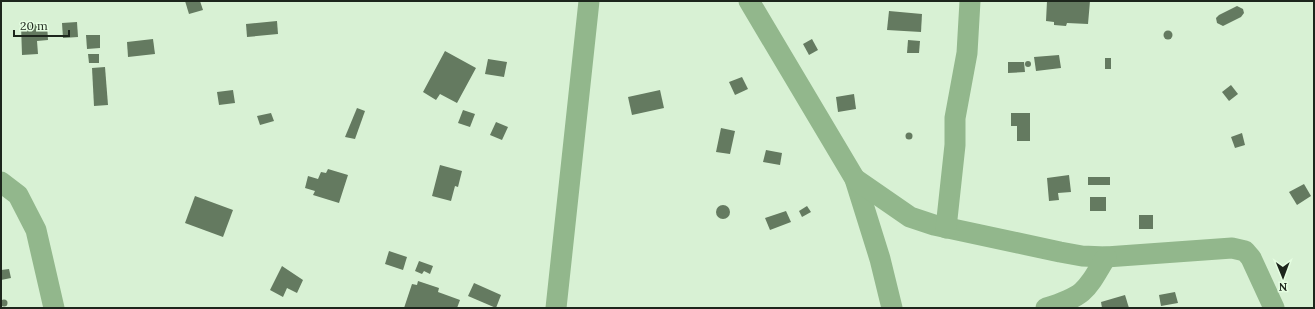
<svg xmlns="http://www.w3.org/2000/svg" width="1315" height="309" viewBox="0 0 1315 309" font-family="Lora,serif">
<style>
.building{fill:#647a60}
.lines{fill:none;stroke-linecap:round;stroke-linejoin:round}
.minor{stroke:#92b78c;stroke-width:21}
</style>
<rect width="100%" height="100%" fill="#d8f1d4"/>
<!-- building -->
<g class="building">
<polygon points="185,1 200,1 203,10 189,14"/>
<polygon points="1047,1 1090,1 1088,24 1067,23 1066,26 1054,25 1054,22 1046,21"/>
<polygon points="1237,6 1243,9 1244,13 1241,17 1223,26 1217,23 1216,18 1219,15"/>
<polygon points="889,11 922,14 921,32 887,30"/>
<polygon points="277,21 278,34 247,37 246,24"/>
<polygon points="77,22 78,37 63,38 62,23"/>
<polygon points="47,24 48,40 37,41 38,54 22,55 21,25"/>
<circle cx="1168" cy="35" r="4.5"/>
<polygon points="86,35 100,35 100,48 87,49"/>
<polygon points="153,39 155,54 128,57 127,42"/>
<polygon points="812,39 818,50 809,55 803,44"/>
<polygon points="908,40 920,41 919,53 907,53"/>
<polygon points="445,51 476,68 457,103 440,94 436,100 423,92"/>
<polygon points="88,54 99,54 99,63 89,63"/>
<polygon points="1059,55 1061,68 1036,71 1034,57"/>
<rect x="1105" y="58" width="6" height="11"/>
<polygon points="488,59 507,62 504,77 485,74"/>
<circle cx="1028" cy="64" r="3"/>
<polygon points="1008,62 1024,62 1025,72 1008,73"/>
<polygon points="105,67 108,105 94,106 92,68"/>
<polygon points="742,77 748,89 735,95 729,82"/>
<polygon points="1231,85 1238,94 1229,101 1222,92"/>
<polygon points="233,90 235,103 219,105 217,92"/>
<polygon points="660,90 664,108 632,115 628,97"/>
<polygon points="854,94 856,109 838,112 836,97"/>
<polygon points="357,108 365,111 355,139 345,137"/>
<polygon points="463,110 475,114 470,127 458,123"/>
<polygon points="271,113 274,121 260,125 257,116"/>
<polygon points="1011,113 1030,113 1030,141 1017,141 1017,126 1011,126"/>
<polygon points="496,122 508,127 502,140 490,135"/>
<polygon points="721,128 735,131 730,154 716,152"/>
<circle cx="909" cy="136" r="3.5"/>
<polygon points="1242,133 1245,145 1235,148 1231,137"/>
<polygon points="766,150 782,153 780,165 763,162"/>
<polygon points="440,165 462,171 458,187 455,186 451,201 432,196"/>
<polygon points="328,169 348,175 339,203 313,195 315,191 305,188 308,176 318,179 321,172 326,173"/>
<polygon points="1069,175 1071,192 1058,193 1059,200 1049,201 1047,178"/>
<rect x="1088" y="177" width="22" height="8"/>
<polygon points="1304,184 1311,196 1297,205 1289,192"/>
<polygon points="195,196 233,210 223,237 185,223"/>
<rect x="1090" y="197" width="16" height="14"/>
<circle cx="723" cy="212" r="7"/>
<polygon points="807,206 811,212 802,217 799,211"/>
<polygon points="786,211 791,222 770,230 765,218"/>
<rect x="1139" y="215" width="14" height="14"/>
<polygon points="389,251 407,257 403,270 385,264"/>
<polygon points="419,261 433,266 430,274 424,271 422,274 415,271"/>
<polygon points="282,266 303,280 297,293 287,288 283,297 270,290"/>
<polygon points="9,269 11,278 1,280 1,270"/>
<polygon points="418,281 439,288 438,292 460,300 457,308 404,308 412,284 417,285"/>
<polygon points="474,283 501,295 496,308 468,296"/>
<polygon points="1175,292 1178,303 1161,306 1159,295"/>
<polygon points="1125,295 1129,308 1102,308 1101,302"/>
<circle cx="4" cy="303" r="3.5"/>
</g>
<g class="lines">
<!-- minor -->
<g class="minor">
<polyline points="749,1 855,179 880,259 892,308"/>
<polyline points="855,179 910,217 934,225 1060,252 1082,256 1106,257 1232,248 1245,251 1251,258 1274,308"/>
<polyline points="1,182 18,195 36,230 54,308"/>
<polyline points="946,228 955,145 955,118 967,53 970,1"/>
<polyline points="556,308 589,1"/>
<path d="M1046,308C1085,296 1086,291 1106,257"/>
</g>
</g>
<!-- border -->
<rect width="1315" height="309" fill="none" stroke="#1d261c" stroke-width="4"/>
<!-- north arrow -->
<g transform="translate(1283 277) rotate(179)" stroke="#e5fee1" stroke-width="3" paint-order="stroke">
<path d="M0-3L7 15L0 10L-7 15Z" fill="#1d261c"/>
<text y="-6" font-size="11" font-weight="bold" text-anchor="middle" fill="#1d261c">N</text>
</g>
<!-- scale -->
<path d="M14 30v6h55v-6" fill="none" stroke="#1d261c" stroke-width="2"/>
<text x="20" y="30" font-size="12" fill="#1d261c" stroke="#e5fee1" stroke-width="3" paint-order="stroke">20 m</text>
</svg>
